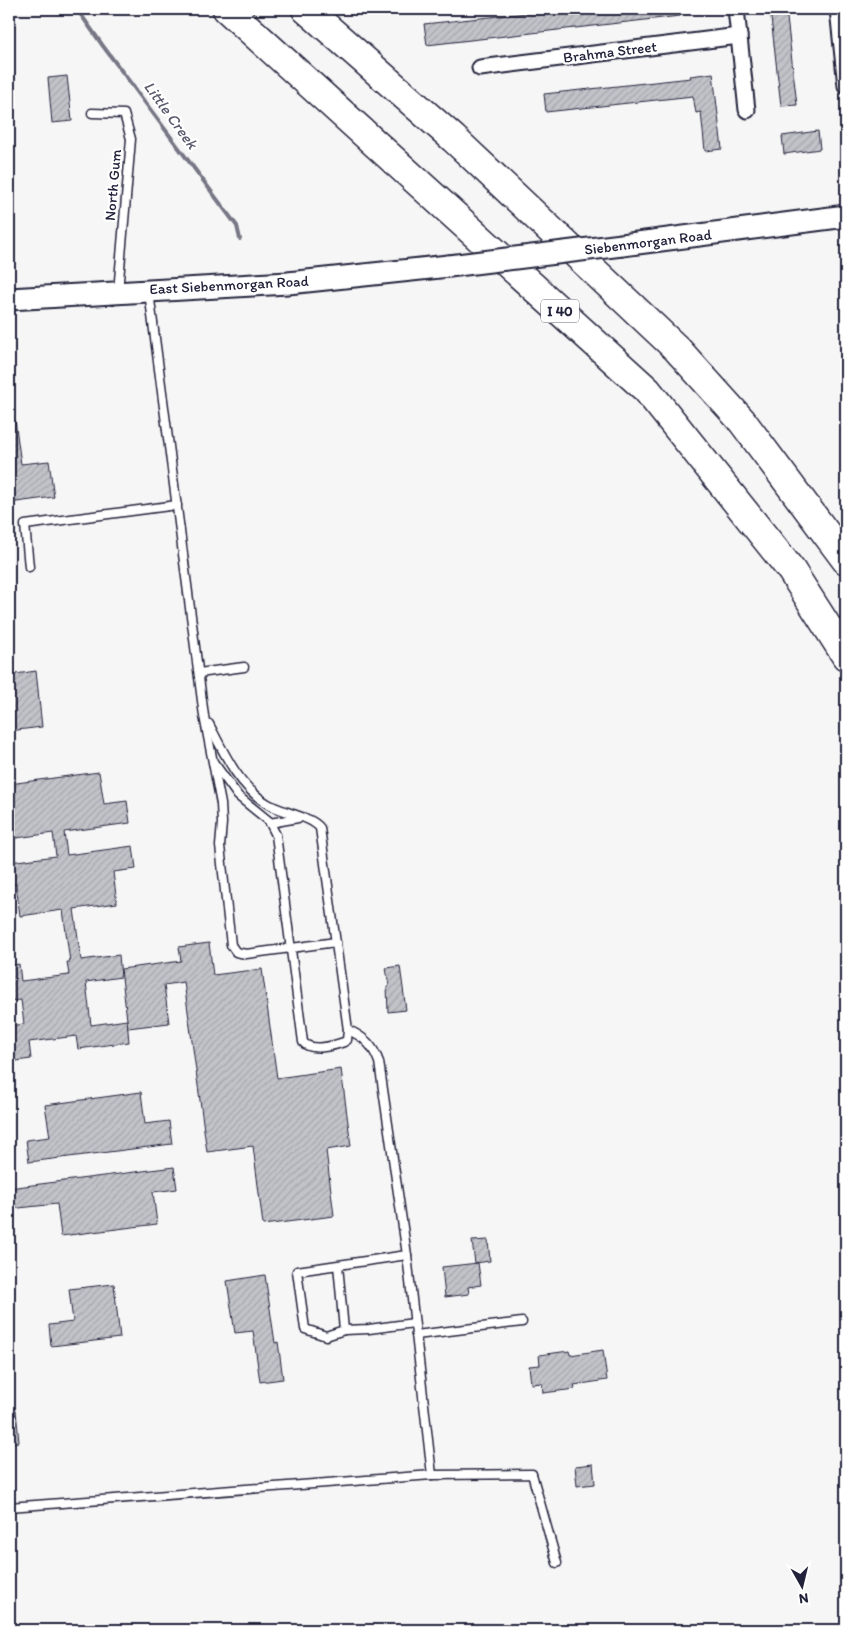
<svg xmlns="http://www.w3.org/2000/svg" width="855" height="1639" viewBox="0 0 855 1639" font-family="Itim,sans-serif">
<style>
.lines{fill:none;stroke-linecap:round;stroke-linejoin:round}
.stream{stroke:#767685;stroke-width:4}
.building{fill:url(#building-hatch);stroke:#22223b}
.lane-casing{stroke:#22223b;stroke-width:11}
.street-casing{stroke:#22223b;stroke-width:19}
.secondary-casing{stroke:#22223b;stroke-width:25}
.highway-casing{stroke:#22223b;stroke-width:31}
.lane{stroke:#fff;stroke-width:8}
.street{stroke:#fff;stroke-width:15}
.secondary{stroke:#fff;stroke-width:21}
.highway{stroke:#fff;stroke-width:28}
.secondary-bridge-casing{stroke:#22223b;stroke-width:25;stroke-linecap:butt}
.secondary-bridge{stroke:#fff;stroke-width:21}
.labels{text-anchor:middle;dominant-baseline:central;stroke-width:4.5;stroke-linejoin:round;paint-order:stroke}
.shield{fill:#fff;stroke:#646476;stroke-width:1}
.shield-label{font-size:14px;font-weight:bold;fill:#22223b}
.street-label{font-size:15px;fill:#22223b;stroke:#fff}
.water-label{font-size:16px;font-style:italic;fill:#5a5a6d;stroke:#fff}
</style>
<defs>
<pattern id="building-hatch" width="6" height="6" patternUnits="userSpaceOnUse" patternTransform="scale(1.25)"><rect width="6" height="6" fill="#c2c2c9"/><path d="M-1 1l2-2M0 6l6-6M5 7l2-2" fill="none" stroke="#a6a6ae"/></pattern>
</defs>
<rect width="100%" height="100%" fill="#f6f6f7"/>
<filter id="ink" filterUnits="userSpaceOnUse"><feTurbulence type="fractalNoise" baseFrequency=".02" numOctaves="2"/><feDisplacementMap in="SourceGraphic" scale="10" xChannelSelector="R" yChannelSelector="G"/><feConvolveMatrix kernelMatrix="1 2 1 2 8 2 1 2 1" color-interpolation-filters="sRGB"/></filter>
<g filter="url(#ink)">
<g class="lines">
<!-- stream -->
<polyline class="stream" points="77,9 103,46 237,226 240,239"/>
</g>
<!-- building -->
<g class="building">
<polygon points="565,9 680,9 680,16 427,45 424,24"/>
<polygon points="770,9 786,9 797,105 781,106"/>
<polygon points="713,73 722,149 705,151 701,112 696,113 693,96 546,112 544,94 691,78 690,76"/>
<polygon points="67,76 72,121 52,123 48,78"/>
<polygon points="818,131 820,149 784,154 782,136"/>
<polygon points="15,420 21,464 49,461 54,497 9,503 9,421"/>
<polygon points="36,671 42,727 9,731 9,675"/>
<polygon points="99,772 104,804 127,801 130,823 64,832 67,855 133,846 136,869 113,872 117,903 74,909 81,960 119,955 121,977 86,982 91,1025 127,1020 129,1042 78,1049 76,1036 29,1042 31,1059 9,1062 9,1026 24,1024 21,1000 9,1001 9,966 19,964 21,981 69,975 67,962 70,962 63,910 20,916 16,884 9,885 9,862 56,856 53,833 9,839 9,784"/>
<polygon points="209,943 213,975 262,969 277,1078 341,1069 351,1146 326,1150 334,1216 263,1225 253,1146 207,1152 184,982 164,985 169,1023 128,1028 121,969 181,961 179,947"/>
<polygon points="400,966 406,1010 388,1012 387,987 389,986 386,968"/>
<polygon points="141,1092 145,1124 169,1121 172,1144 29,1162 26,1140 50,1137 45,1105"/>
<polygon points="174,1167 177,1189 153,1192 157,1224 61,1236 57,1204 9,1209 9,1188"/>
<polygon points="488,1240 490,1261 475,1263 472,1241"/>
<polygon points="478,1263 481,1285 468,1287 469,1294 445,1297 442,1267"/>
<polygon points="265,1275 275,1343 278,1342 283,1379 260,1382 253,1331 235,1333 227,1281"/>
<polygon points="114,1284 120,1338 51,1346 49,1325 73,1322 69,1289"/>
<polygon points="603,1350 607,1380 574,1385 575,1389 543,1393 542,1383 531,1384 529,1366 540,1365 539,1355 569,1351 570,1355"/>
<polygon points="9,1410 16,1410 19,1442 9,1443"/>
<polygon points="593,1464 595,1484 577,1486 575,1466"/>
</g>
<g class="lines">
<!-- lane casing -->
<g class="lane-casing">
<g id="lane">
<polyline points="92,113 124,114 131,139 118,292"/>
<polyline points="149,292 204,716 221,804 222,823 220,846 231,945 236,952 246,954 336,942"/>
<polyline points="29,567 25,525 177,505"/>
<polyline points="199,673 244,667"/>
<path d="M209,724C224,753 239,787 268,804C283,813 311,816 320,828L348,1030L347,1040L344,1042C333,1046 311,1052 303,1042L276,835L269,821L238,796L214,763"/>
<polyline points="270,823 298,818"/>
<path d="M348,1030C365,1037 373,1046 379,1062L407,1255L432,1475"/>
<polyline points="338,1265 344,1330 326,1336 305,1329 297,1271 407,1255"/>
<polyline points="344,1330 369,1329 414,1323"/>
<polyline points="416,1335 522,1322"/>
<polyline points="9,1507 432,1475 532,1474 557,1563"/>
</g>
</g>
<!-- street casing -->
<g class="street-casing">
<g id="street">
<polyline points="736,9 747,110"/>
<polyline points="838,9 846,86"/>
<polyline points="480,68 739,36"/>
</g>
</g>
<!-- secondary casing -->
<g class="secondary-casing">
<g id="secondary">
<polyline points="622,245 846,216"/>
<polyline points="9,299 288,283 449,266"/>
</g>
</g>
<!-- highway casing -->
<g class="highway-casing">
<g id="highway">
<polyline points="227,9 647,390 791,570 846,656"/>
<polyline points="306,9 454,139 677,349 742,421 846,560"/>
</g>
</g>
<!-- lane -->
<use href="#lane" class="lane"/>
<!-- street -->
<use href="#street" class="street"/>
<!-- secondary -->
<use href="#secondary" class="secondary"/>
<!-- highway -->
<use href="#highway" class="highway"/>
<!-- secondary-bridge casing -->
<g class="secondary-bridge-casing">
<polyline id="secondary-bridge" points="449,266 622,245"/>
</g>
<!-- secondary-bridge -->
<use href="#secondary-bridge" class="secondary-bridge"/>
</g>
</g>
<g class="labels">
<!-- shield labels -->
<rect class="shield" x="541" y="299.5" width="38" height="23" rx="4"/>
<g class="shield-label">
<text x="560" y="311">I 40</text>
</g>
<!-- street labels -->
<g class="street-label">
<text transform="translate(610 52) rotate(-7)">Brahma Street</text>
<text transform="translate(113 185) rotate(-85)">North Gum</text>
<text transform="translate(648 242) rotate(-7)">Siebenmorgan Road</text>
<text transform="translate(229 285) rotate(-3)">East Siebenmorgan Road</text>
</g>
<!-- water labels -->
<g class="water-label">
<text transform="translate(171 115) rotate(54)">Little Creek</text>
</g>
</g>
<!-- margin -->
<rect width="855" height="1639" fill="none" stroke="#fff" stroke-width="30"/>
<rect x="15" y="15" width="825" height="1609" fill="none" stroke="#22223b" stroke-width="2" filter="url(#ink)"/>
<!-- north arrow -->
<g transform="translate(802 1586) rotate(172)" stroke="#ffffff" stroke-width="4" paint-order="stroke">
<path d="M0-4L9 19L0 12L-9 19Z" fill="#22223b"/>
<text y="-8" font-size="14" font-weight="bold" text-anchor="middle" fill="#22223b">N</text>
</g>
</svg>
